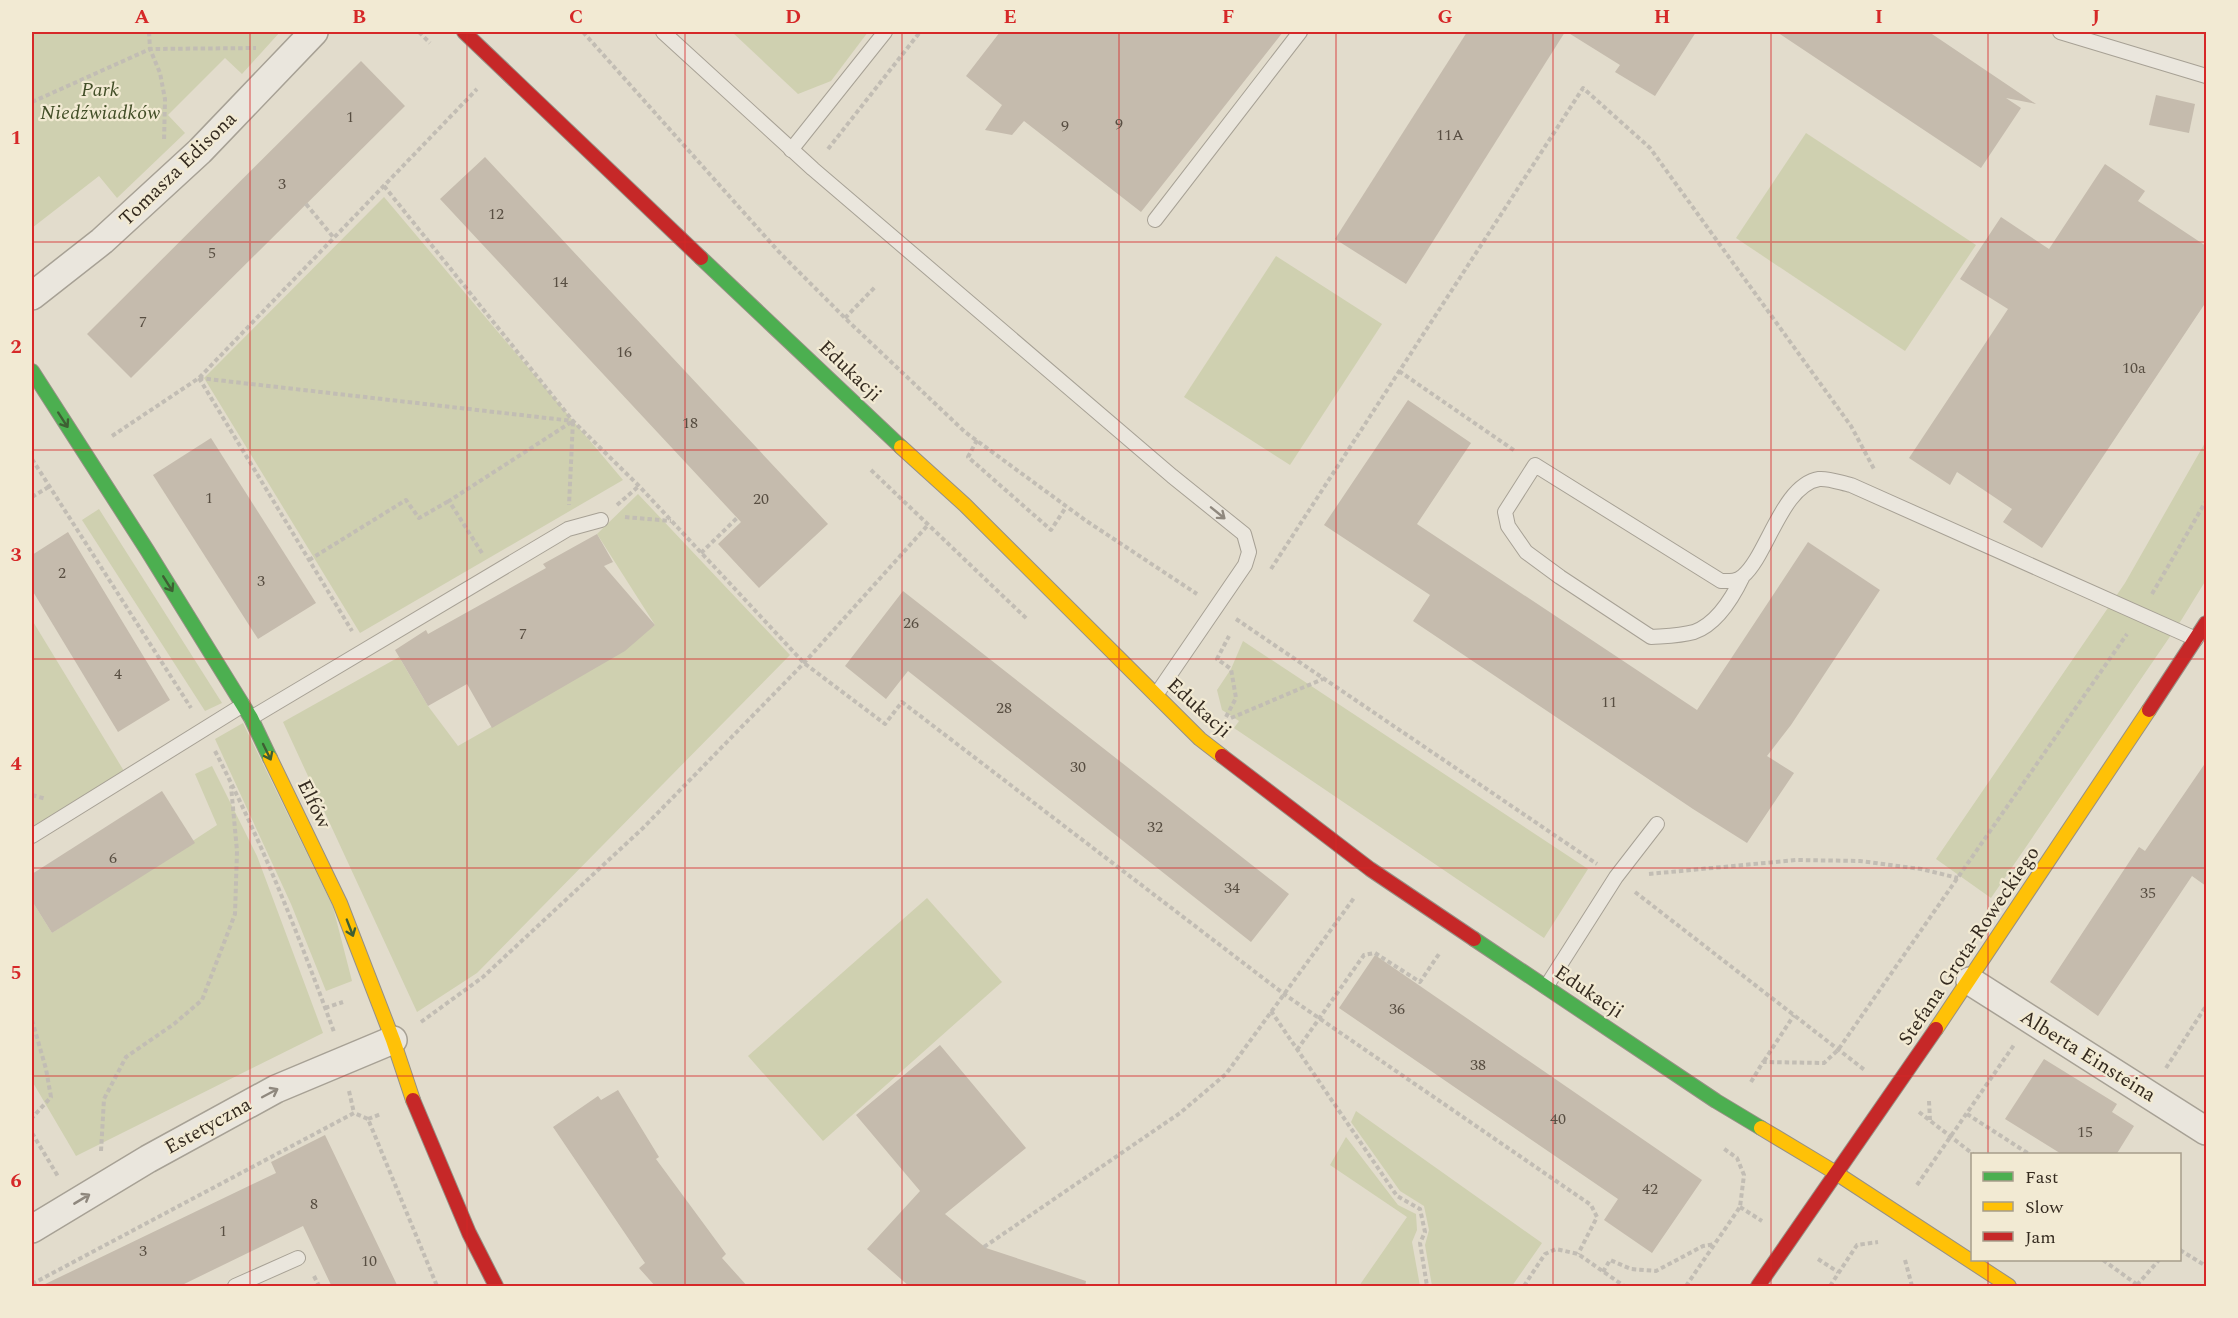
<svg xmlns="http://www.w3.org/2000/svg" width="2238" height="1318" viewBox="0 0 2238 1318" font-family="Spectral,serif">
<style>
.green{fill:#cfd0b0}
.building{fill:#c5bbad}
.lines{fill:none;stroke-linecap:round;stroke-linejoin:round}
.lane-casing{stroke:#a7a195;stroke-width:16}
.street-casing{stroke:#a7a195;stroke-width:30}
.fast-casing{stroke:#969085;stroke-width:16}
.slow-casing{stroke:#969085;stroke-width:16}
.jam-casing{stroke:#969085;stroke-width:16}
.path{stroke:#c2bdb4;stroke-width:4;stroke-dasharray:4.5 3;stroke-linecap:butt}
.lane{stroke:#eae6dd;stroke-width:14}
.street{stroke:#eae6dd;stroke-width:27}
.fast{stroke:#4caf50;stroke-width:14}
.slow{stroke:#ffc107;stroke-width:14}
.jam{stroke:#c62828;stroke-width:14}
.oneway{stroke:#3e5f33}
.oneway2{stroke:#8f887e}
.grid{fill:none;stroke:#d62828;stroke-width:1.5;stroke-opacity:0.55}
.labels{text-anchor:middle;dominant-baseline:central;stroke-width:4.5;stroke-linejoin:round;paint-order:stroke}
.number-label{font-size:16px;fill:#584e42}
.park-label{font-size:20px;font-style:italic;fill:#424e27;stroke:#f2ead3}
.street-label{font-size:20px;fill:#342a1f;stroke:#f2ead3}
.neatline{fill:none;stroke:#d62828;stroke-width:2}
.grid-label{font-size:20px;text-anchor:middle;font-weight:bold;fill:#d62828}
</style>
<rect width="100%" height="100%" fill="#e2dccc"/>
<!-- green -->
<g class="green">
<polygon points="32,32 280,32 242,74 225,58 168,115 185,133 117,198 99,176 32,228"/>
<polygon points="732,32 868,32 831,81 798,94"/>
<polygon points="1806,133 1976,245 1905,351 1736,238"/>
<polygon points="384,197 623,480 360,633 204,378"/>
<polygon points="1276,256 1382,324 1290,465 1184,397"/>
<polygon points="2206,441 2206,580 2182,619 1991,898 1936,859 2125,583"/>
<polygon points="638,494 790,655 477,973 417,1012 283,722 399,657 428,706 458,746 591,670 655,625 597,534"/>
<polygon points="99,509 222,703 205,711 82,520"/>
<polygon points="32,620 127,776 32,836"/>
<polygon points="1243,641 1588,869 1544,938 1234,728 1239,721 1222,710 1217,690 1231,669"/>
<polygon points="243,723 333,907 352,981 326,991 291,904 215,739"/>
<polygon points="212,766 257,856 323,1033 76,1156 32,1081 32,901 52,933 217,825 195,774"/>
<polygon points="927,898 1002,982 823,1141 748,1056"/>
<polygon points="1356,1111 1542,1243 1512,1286 1432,1286 1425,1245 1429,1230 1424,1206 1400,1191 1351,1122"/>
<polygon points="1346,1137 1398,1205 1416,1214 1417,1230 1412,1242 1420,1286 1359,1286 1407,1217 1330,1165"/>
</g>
<!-- building -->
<g class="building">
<polygon points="1000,32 1283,32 1141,212 1024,121 1012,135 985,130 1002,105 966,76"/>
<polygon points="1467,32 1565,32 1406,284 1335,239"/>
<polygon points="1567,32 1696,32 1655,96 1615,72 1620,65"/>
<polygon points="1777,32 1929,32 2036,104 2006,98 2021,108 1981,168"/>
<polygon points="361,61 405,106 131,378 87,334"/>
<polygon points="2156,95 2195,104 2189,133 2149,125"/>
<polygon points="485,157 828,524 759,588 718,544 741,522 440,199"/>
<polygon points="2105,164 2145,191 2138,201 2206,246 2206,302 2042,548 2003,522 2012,509 1957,472 1950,485 1909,458 2008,309 1960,279 2001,217 2049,249"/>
<polygon points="1408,400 1471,443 1417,524 1697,710 1808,542 1880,590 1791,725 1767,756 1794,773 1747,843 1693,809 1413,621 1430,595 1324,525"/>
<polygon points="211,438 316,603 258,639 153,475"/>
<polygon points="68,532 170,700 118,732 32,590 32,555"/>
<polygon points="597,534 613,562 604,566 655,625 625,651 492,728 467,684 428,706 395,650 426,630 428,634 546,568 543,564"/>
<polygon points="903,591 1289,894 1251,942 908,671 886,699 845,666"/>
<polygon points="2206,762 2206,886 2192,876 2098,1016 2050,982 2139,847 2145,851"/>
<polygon points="162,791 195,843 52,933 32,901 32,874"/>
<polygon points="1375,955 1702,1180 1652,1253 1604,1220 1618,1199 1339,1008"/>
<polygon points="940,1045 1026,1148 945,1214 986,1248 1086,1281 1085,1287 910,1287 867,1249 920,1191 856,1115"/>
<polygon points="2044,1059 2117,1104 2112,1112 2134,1126 2116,1155 2063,1155 2005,1119"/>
<polygon points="618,1090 659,1157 656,1159 726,1254 722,1258 748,1287 656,1287 639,1268 645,1263 553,1127 598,1096 601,1100"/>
<polygon points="325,1135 398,1287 332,1287 303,1226 178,1287 39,1287 276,1173 271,1162"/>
</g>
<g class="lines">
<!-- lane casing -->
<g class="lane-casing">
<g id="lane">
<polyline points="663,32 813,169 1172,476 1244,534 1249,552 1245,565 1156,695"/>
<polyline points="2060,32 2206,76"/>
<polyline points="791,150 885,32"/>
<polyline points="1155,220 1300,32"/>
<path d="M1743,576C1733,597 1717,624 1694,632C1680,636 1665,636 1651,637L1560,577L1526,552L1508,526L1505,512L1535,465L1721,581C1729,581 1736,582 1743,576C1767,556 1782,485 1819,479C1829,478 1841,483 1851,485L2196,639"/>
<polyline points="251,718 568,529 601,520"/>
<polyline points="32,836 243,705"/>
<polyline points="1546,987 1616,877 1657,824"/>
<polyline points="235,1286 298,1258"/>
</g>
</g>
<!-- street casing -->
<g class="street-casing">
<g id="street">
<polyline points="32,296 102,241 200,151 314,32"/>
<polyline points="1970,981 2206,1131"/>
<polyline points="32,1229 148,1159 276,1089 393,1040"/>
</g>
</g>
<!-- fast casing -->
<g class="fast-casing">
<g id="fast">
<polyline points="701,258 901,447"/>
<polyline points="32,371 147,550 251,718 270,758"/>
<polyline points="1474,939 1716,1101 1761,1128"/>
</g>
</g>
<!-- slow casing -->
<g class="slow-casing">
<g id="slow">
<polyline points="901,447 965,505 1200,739 1222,756"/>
<polyline points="270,758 340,903 393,1040 413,1100"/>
<polyline points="1936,1029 2149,710"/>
<polyline points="1761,1128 1836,1173 2009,1286"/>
</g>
</g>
<!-- jam casing -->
<g class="jam-casing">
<g id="jam">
<polyline points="464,32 701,258"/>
<polyline points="2149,710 2206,623"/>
<polyline points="1222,756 1370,869 1474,939"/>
<polyline points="413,1100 469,1233 496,1286"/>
<polyline points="1758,1286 1936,1029"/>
</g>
</g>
<!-- path -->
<g class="path">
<polyline points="149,32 150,49 160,73 165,99 164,142"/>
<polyline points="419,32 430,43"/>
<polyline points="583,32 779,252 849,322 965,432 1085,520 1197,594"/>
<polyline points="32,102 150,49 256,48"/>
<polyline points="828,149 920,32"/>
<polyline points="384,186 573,421 639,486 804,663 885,724 902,702 1284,994 1591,1205 1597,1217 1578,1254"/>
<polyline points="306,204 334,238"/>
<polyline points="845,318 876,286"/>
<polyline points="1399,371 1515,451"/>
<polyline points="199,378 573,421"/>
<polyline points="199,378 352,631"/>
<polyline points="112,436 199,378 477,89"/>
<polyline points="977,440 968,457 1051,530 1066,507"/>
<polyline points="32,459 191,708"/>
<polyline points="871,470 1028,620"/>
<polyline points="32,497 50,486"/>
<polyline points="617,505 639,486"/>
<polyline points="625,517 671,521"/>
<polyline points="482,553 449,501 573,421 569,505"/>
<polyline points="701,553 737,518"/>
<polyline points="309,560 406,500 419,518 449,501"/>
<polyline points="1271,569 1583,88 1650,148 1851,426 1874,469"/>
<polyline points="2152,594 2206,501"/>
<polyline points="1236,619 1597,864"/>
<polyline points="1226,717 1236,698 1231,669 1217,659 1229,636"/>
<polyline points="1231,718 1323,679"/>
<path d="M215,751C262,842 299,936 334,1032"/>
<polyline points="32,795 46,799"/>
<polyline points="1649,874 1796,860 1860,861 1921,869 1958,878"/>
<polyline points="1635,892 1866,1071"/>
<polyline points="325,1008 343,1002"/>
<polyline points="1271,1011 1397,1196 1420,1209 1425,1232 1420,1243 1427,1286"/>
<polyline points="32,1020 46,1069 51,1097 32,1118"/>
<polyline points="421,1022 483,977 643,828 804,663 927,526"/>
<polyline points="1297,1050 1364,955 1375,953 1420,982 1439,954"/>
<polyline points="1764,1061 1794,1015"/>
<polyline points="2166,1068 2206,1006"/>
<polyline points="1751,1082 1763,1062 1824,1063 1838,1050 2127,634"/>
<polyline points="349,1091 354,1113"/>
<polyline points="1929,1101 1930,1120"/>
<polyline points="1919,1112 1973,1154"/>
<polyline points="1967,1114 2029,1154"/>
<polyline points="368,1119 381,1114"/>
<polyline points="32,1133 59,1178"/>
<polyline points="101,1151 104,1099 126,1057 174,1024 202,1000 235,914 237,851 231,786"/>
<polyline points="1917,1185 2014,1045"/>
<polyline points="1740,1207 1762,1221"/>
<polyline points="984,1247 1180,1113 1226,1074 1354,898"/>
<polyline points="2180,1250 2206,1266"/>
<polyline points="1818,1259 1838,1272"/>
<polyline points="1905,1260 1912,1286"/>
<polyline points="2103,1260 2139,1286"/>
<polyline points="1603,1272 1610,1260 1631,1269 1656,1271 1703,1246 1715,1244"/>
<polyline points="314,1276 319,1286"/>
<polyline points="32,1284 354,1113 368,1119 437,1286"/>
<polyline points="2137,1285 2159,1260"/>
<polyline points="1524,1286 1545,1254 1556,1249 1578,1254 1624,1286"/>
<polyline points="1686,1286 1740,1207 1744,1175 1737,1158 1723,1148"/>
<polyline points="1830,1286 1857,1245 1878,1242"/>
</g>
<!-- lane -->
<use href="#lane" class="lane"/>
<!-- street -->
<use href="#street" class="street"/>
<!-- fast -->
<use href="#fast" class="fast"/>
<!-- slow -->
<use href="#slow" class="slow"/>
<!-- jam -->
<use href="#jam" class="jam"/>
</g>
<!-- one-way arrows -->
<defs><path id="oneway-shaft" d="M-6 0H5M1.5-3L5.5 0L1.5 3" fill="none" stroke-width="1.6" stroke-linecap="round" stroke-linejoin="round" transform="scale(1.5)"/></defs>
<g class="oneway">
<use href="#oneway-shaft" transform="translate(63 420) rotate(57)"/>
<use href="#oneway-shaft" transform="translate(168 584) rotate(58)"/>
<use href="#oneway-shaft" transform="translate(267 752) rotate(64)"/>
<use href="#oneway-shaft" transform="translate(350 928) rotate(69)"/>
</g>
<g class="oneway2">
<use href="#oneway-shaft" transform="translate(1218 513) rotate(39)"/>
<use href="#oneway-shaft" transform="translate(270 1093) rotate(-28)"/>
<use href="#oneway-shaft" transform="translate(82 1199) rotate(-31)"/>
</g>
<!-- grid -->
<path class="grid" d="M250,32V1286M467,32V1286M685,32V1286M902,32V1286M1119,32V1286M1336,32V1286M1553,32V1286M1771,32V1286M1988,32V1154M32,242H2206M32,450H2206M32,659H2206M32,868H2206M32,1076H2206M1988,1260V1286"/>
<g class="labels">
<!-- number labels -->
<g class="number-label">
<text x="350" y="117">1</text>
<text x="1119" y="124">9</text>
<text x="1065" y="126">9</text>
<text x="1450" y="135">11A</text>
<text x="282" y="184">3</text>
<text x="496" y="214">12</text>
<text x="212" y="253">5</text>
<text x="560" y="282">14</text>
<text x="143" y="322">7</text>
<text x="624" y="352">16</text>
<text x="2134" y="368">10a</text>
<text x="690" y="423">18</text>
<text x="209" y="498">1</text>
<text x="761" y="499">20</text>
<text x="62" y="573">2</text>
<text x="261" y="581">3</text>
<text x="911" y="623">26</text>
<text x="523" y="634">7</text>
<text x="118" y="674">4</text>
<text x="1609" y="702">11</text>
<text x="1004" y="708">28</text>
<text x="1078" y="767">30</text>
<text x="1155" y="827">32</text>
<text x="113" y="858">6</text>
<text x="1232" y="888">34</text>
<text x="2148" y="893">35</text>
<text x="1397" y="1009">36</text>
<text x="1478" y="1065">38</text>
<text x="1558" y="1119">40</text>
<text x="2085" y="1132">15</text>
<text x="1650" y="1189">42</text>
<text x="314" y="1204">8</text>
<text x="223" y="1231">1</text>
<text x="143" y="1251">3</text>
<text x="369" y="1261">10</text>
</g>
<!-- park labels -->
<g class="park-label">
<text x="100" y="90">Park<tspan x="100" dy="23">Niedźwiadków</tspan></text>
</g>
<!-- street labels -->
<g class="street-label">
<text transform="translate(178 169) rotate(-44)">Tomasza Edisona</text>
<text transform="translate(850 371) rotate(44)">Edukacji</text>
<text transform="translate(1199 708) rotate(42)">Edukacji</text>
<text transform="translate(314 804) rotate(64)">Elfów</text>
<text transform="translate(1969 946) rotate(-56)">Stefana Grota-Roweckiego</text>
<text transform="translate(1589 992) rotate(34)">Edukacji</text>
<text transform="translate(2088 1056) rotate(32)">Alberta Einsteina</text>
<text transform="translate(208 1126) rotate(-29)">Estetyczna</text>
</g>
</g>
<!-- border -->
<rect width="2238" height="1318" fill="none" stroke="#f2ead3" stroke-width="66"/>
<!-- legend -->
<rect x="1971" y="1153" width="210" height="108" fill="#f2ead3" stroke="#a69d8b" stroke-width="1.5"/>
<rect x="1983" y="1172" width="30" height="9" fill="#4caf50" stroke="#a69d8b" stroke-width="1.5"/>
<text x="2025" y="1183" font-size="18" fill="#342a1f">Fast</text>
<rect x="1983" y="1202" width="30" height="9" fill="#ffc107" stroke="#a69d8b" stroke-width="1.5"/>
<text x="2025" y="1213" font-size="18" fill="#342a1f">Slow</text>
<rect x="1983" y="1232" width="30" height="9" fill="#c62828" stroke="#a69d8b" stroke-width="1.5"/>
<text x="2025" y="1243" font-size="18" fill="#342a1f">Jam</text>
<rect x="33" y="33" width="2172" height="1252" class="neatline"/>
<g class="grid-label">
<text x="142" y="23">A</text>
<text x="359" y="23">B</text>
<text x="576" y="23">C</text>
<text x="793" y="23">D</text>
<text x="1010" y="23">E</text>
<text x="1228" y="23">F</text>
<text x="1445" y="23">G</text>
<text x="1662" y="23">H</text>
<text x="1879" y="23">I</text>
<text x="2096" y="23">J</text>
<text x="16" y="144">1</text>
<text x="16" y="353">2</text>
<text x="16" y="561">3</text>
<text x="16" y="770">4</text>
<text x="16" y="979">5</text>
<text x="16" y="1187">6</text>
</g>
</svg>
